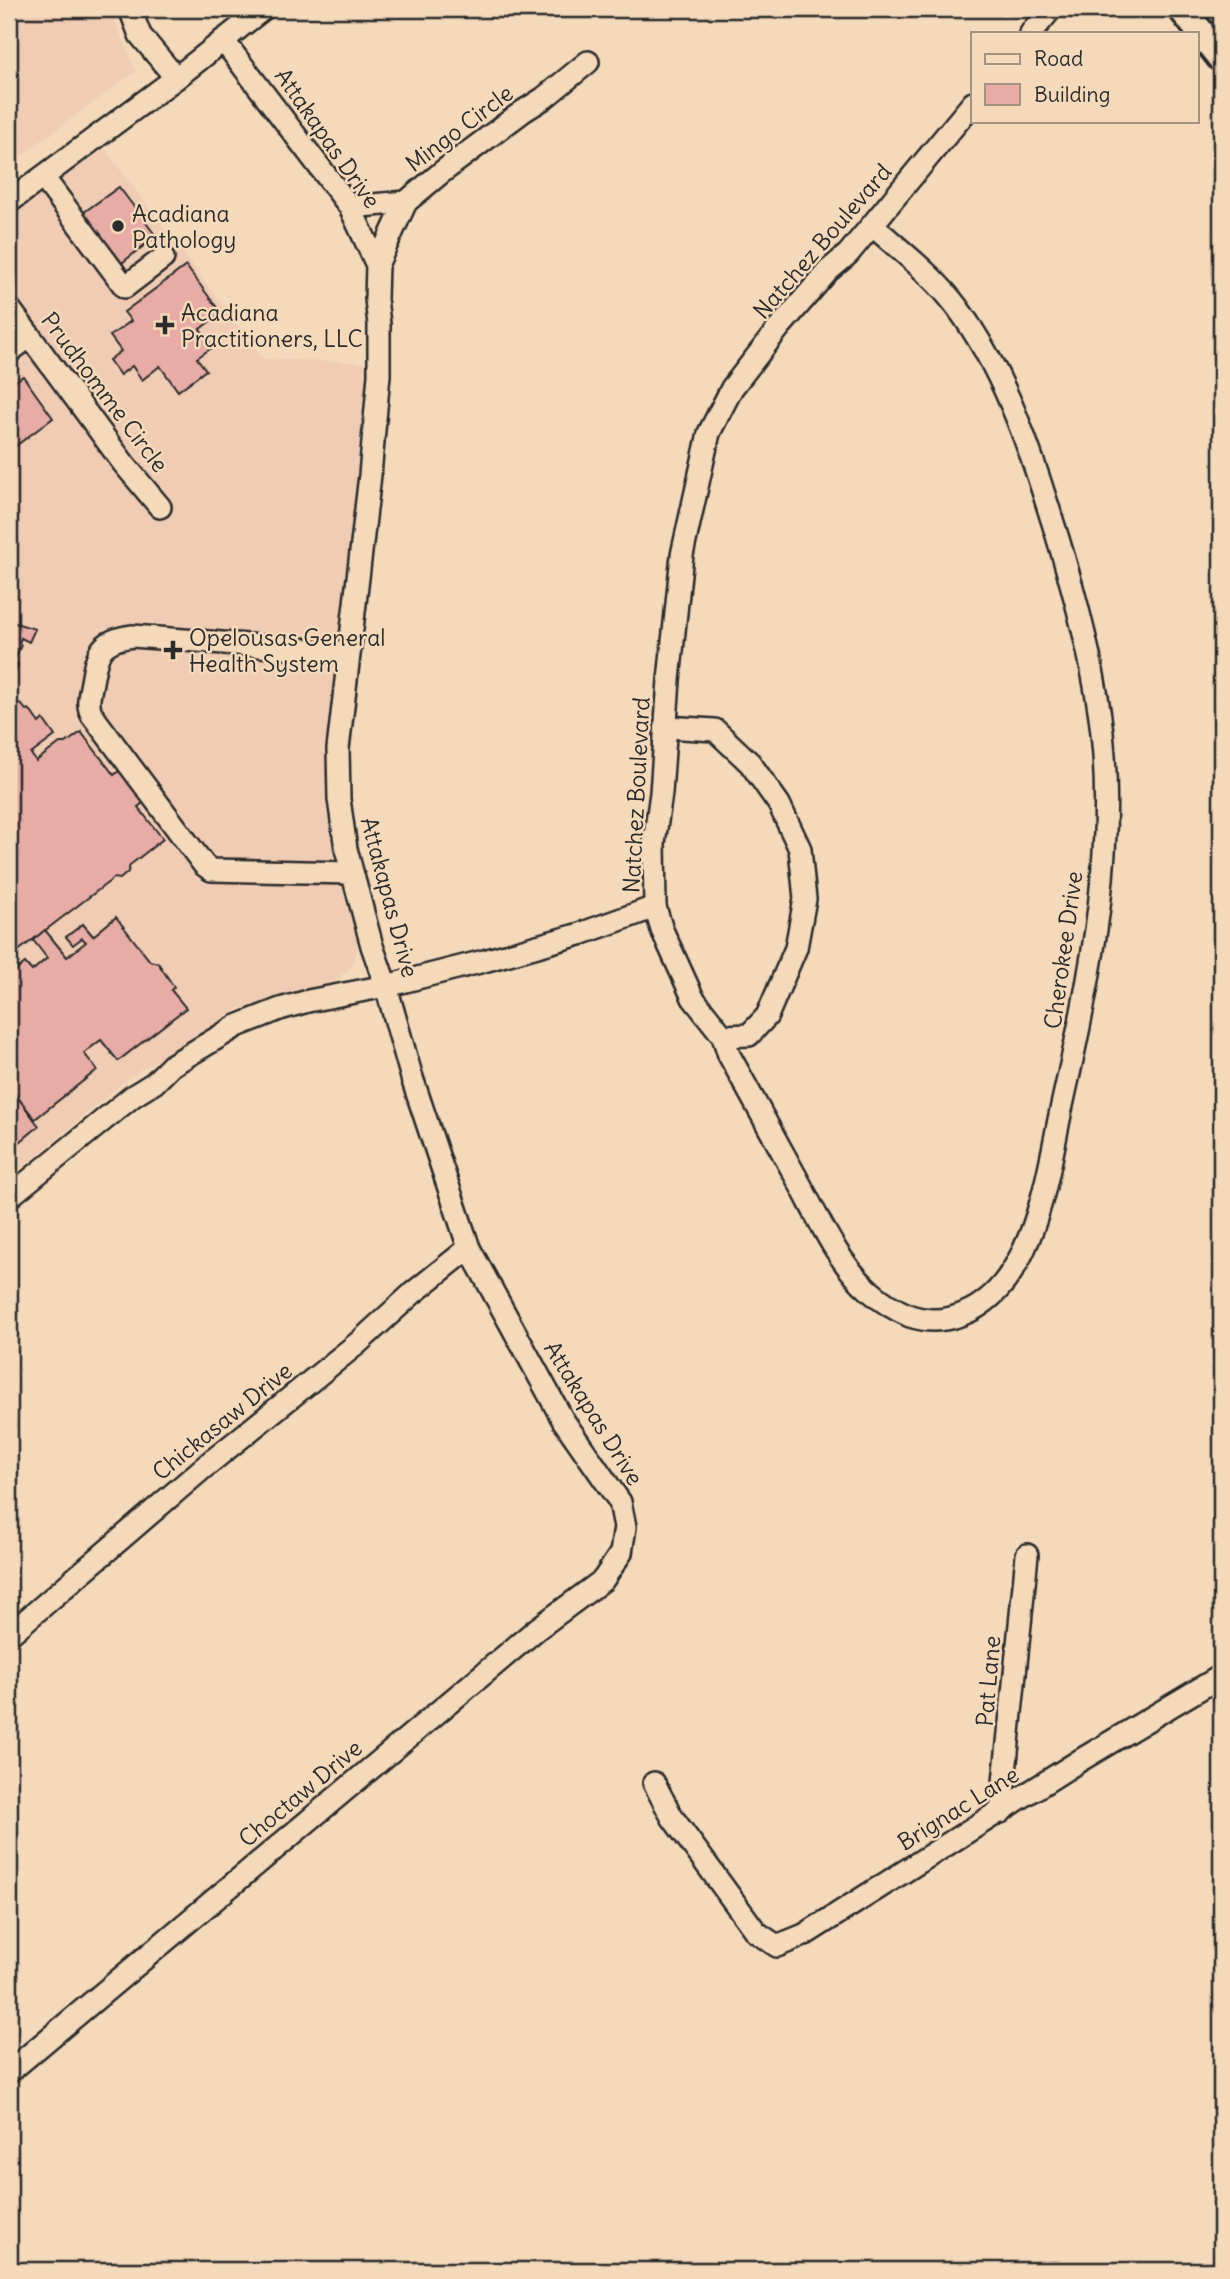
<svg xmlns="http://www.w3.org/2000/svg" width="1230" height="2279" viewBox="0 0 1230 2279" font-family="Delius,sans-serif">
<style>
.built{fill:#f0ccb5}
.building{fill:#e7aca6;stroke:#2b2b2b;stroke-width:2}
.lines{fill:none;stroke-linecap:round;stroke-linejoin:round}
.minor-casing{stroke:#2b2b2b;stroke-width:26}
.major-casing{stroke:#2b2b2b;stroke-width:32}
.minor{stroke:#f4d9bb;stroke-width:21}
.major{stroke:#f4d9bb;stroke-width:26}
.poi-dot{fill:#2b2b2b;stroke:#f4d9bb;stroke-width:2.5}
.labels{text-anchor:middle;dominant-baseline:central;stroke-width:5;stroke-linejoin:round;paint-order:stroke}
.street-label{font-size:23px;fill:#2b2b2b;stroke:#f4d9bb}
.poi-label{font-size:23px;fill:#2b2b2b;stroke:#f4d9bb;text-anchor:start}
</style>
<rect width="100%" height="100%" fill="#f4d9bb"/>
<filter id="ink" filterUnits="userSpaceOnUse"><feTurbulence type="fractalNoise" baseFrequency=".0143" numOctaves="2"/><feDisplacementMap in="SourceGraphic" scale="14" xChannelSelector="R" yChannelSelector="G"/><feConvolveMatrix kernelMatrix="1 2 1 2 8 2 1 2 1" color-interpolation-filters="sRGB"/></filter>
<g filter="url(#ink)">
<!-- built -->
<g class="built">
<polygon points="9,9 110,9 136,71 9,165"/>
<polygon points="104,148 263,359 371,363 334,679 327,801 328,817 358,946 352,966 335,981 236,1010 131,1076 9,1179 9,217"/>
</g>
<!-- building -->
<g class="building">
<polygon points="119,187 156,236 118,266 80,215"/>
<polygon points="186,266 221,313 200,329 213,347 197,358 206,370 178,391 160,366 142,380 132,366 120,375 109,360 121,351 110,336 131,321 124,312"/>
<polygon points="23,376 53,418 9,451 9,386"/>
<polygon points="9,621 35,629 29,642 21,638 19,643 21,645 14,661 18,665 9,685"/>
<polygon points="9,700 22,705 26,710 29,709 39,723 43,719 55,736 31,754 36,761 60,743 66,743 81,732 114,775 133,760 157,792 138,807 163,839 130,865 128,872 120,879 114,878 9,958"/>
<polygon points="116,917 150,961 158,963 174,987 171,990 186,1008 118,1061 101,1040 84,1053 97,1070 35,1119 9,1086 9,976 25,963 32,971 47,958 33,940 45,930 67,957 86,942 82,938 73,945 66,937 83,924 93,936"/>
<polygon points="9,1086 39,1126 9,1151"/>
</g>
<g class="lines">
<!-- minor casing -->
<g class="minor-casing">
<g id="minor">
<polyline points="130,9 140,35 176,78"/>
<polyline points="1031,33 1051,9"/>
<polyline points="43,177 125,287 163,258"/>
<polyline points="9,202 176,78 263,9"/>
<polyline points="350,207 406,202 442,172 522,112 544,98 588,62"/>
<path d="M872,225C901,251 934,276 957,307C1001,367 1026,437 1048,507C1068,569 1086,632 1097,697C1121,835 1091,976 1061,1110C1047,1176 1034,1286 963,1314C946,1321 928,1322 910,1316C896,1310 881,1301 870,1291C839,1264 820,1222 801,1186C777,1143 753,1099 729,1055L723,1036L693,998L662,930L655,907L654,843L661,793L669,680L682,555L709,433L732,388L778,329L828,271L848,254L973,103"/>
<polyline points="377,265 406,202"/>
<polyline points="9,308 124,464 160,507"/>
<polyline points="9,352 30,336"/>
<path d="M349,653L133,636C100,640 97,652 92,682C90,694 86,704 92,715L204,865L211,870L352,873"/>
<polyline points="666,727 715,730 750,763 779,804 800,849 805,899 796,948 767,1016 749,1035 723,1036"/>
<polyline points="9,1197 133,1096 154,1083 172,1065 237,1026 280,1009 308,1001 386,986 484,961 580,934 655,907"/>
<polyline points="9,1635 202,1469 358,1343 413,1293 469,1248"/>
<polyline points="654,1783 672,1817 756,1932 777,1946 804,1935 1079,1761 1221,1676"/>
<polyline points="1001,1812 1027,1555"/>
<polyline points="9,2072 537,1629 603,1580 621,1553 625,1527 620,1502 563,1420 469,1248 412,1078 386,986 372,946 346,849 339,799 338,749 370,475 379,375 379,324 376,299 377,265 350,207 223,40"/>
</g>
</g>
<!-- major casing -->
<g class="major-casing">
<polyline id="major" points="1182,9 1221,58"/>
</g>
<!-- minor -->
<use href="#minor" class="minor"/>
<!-- major -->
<use href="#major" class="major"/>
</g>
</g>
<!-- markers -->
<g class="poi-dot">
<circle cx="118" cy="226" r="7"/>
<path d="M161.5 314.5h7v7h7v7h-7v7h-7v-7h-7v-7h7z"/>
<path d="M169.5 639.5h7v7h7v7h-7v7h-7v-7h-7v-7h7z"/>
</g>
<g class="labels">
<!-- street labels -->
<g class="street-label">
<text transform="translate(459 128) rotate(-37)">Mingo Circle</text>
<text transform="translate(328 138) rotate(55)">Attakapas Drive</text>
<text transform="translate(822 241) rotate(-49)">Natchez Boulevard</text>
<text transform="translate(105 392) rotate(53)">Prudhomme Circle</text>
<text transform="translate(636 795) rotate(-87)">Natchez Boulevard</text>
<text transform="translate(390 897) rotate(75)">Attakapas Drive</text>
<text transform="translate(1063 950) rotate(-82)">Cherokee Drive</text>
<text transform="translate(594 1413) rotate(58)">Attakapas Drive</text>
<text transform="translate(222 1421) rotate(-39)">Chickasaw Drive</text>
<text transform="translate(988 1681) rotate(-85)">Pat Lane</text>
<text transform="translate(300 1793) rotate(-40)">Choctaw Drive</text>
<text transform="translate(958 1808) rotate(-32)">Brignac Lane</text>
</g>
<!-- poi labels -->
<g class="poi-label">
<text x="132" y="213">Acadiana<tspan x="132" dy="26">Pathology</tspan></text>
<text x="181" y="312">Acadiana<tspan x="181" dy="26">Practitioners, LLC</tspan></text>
<text x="189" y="637">Opelousas General<tspan x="189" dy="26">Health System</tspan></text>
</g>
</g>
<!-- margin -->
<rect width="1230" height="2279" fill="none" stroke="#f4d9bb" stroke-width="35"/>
<rect x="18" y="18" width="1195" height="2244" fill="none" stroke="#2b2b2b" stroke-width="2.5" filter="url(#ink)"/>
<!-- legend -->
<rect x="971" y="32" width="228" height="91" fill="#f4d9bb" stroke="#a49381" stroke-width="2"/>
<rect x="985" y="54" width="35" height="10" fill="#f4d9bb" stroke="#a49381" stroke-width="2"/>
<text x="1034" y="66" font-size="21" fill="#2b2b2b">Road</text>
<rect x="985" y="84" width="35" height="21" fill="#e7aca6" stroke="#a49381" stroke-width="2"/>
<text x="1034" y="102" font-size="21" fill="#2b2b2b">Building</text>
</svg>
